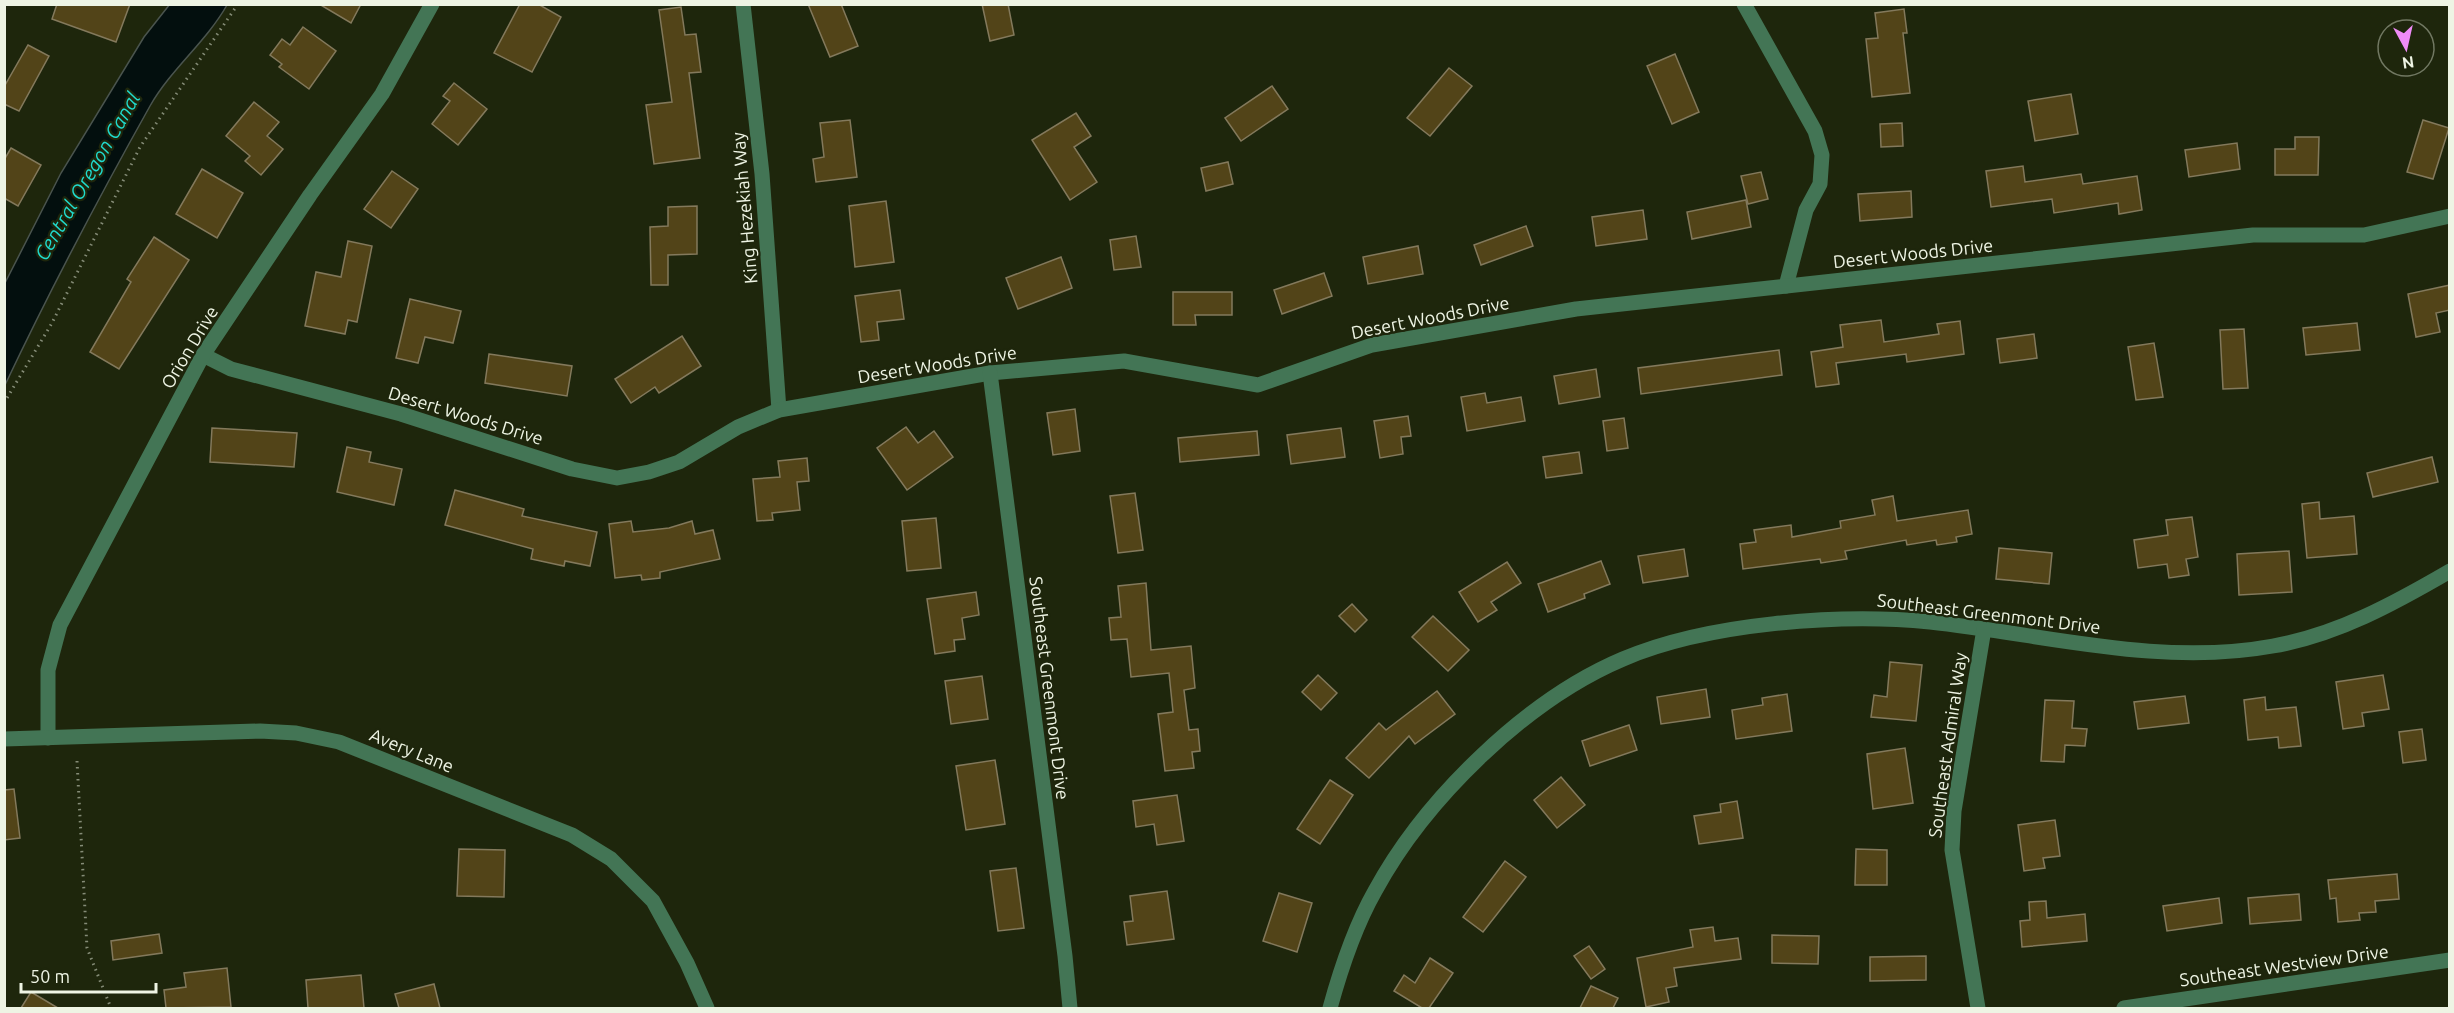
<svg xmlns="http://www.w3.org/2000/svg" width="2454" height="1013" viewBox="0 0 2454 1013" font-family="Ubuntu,sans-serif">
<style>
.water{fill:#030f0e;stroke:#4a544e;stroke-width:1.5}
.building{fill:#524418;stroke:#83795c;stroke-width:1.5}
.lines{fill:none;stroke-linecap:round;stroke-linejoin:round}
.path{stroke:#858c77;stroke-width:3;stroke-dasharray:1.5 4.5;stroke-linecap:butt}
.minor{stroke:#437555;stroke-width:15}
.labels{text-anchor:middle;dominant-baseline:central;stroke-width:4.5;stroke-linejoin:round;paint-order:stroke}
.street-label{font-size:18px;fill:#eef4e4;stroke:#1e260c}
.water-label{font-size:20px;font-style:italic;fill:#20dbce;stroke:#1e260c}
</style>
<rect width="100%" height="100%" fill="#1e260c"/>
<!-- water -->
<path class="water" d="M170,4L227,5C206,42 171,69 150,106C99,197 50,290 5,385V283L61,173L144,37Z"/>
<!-- building -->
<g class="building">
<polygon points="57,4 130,4 116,42 52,19"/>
<polygon points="319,4 361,4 351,23"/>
<polygon points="520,4 538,4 561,17 532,72 494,53"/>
<polygon points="808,4 841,4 858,46 830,57"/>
<polygon points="982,4 1008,4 1014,35 990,41"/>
<polygon points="681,7 685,35 696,34 701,72 689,73 700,158 654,164 646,105 672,102 659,10"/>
<polygon points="1904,9 1907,33 1903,33 1910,93 1872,97 1866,39 1878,38 1875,13"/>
<polygon points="303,27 336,51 309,89 279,67 282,64 270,55 282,39 290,45"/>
<polygon points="28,45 49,56 19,111 4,104 4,87"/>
<polygon points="1675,54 1699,112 1672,124 1647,66"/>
<polygon points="1449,68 1472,86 1430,136 1407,118"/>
<polygon points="454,83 487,109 458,145 432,124 450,101 443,96"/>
<polygon points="1272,86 1288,109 1241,141 1225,118"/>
<polygon points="2071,94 2078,134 2035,141 2028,101"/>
<polygon points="254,102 279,122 267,136 283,149 261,175 245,161 250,156 226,136"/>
<polygon points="1076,113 1091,136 1074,147 1097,182 1070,200 1032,140"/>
<polygon points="850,120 857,177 816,182 813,159 824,157 820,123"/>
<polygon points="2423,120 2449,128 2433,179 2407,172"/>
<polygon points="1902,123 1903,146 1881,147 1880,124"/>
<polygon points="2295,137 2319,137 2318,175 2275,175 2275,149 2295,149"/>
<polygon points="2237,143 2240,169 2189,177 2185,150"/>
<polygon points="11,148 41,165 18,206 4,198 4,160"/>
<polygon points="1228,162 1233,184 1206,191 1201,168"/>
<polygon points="2023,166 2025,182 2081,174 2083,184 2137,176 2142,210 2119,214 2118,203 2054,213 2052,199 1991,207 1986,171"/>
<polygon points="202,169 243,193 217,238 176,214"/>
<polygon points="392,171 418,189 391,228 364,209"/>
<polygon points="1761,172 1768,199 1748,204 1741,176"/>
<polygon points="1911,191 1912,217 1860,221 1858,194"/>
<polygon points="1746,200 1751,227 1692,239 1687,212"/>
<polygon points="886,201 894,262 855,267 849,206"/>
<polygon points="697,206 697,254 668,255 668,285 651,285 650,227 668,226 668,207"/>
<polygon points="1643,210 1647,239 1596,246 1592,217"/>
<polygon points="1526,226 1533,246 1481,265 1474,245"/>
<polygon points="1136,236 1141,267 1114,270 1110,240"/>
<polygon points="154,237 189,260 119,369 90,352 131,282 127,279"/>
<polygon points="348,241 372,246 357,322 348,320 345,334 305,326 316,272 341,277"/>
<polygon points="1418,246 1423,274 1368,284 1363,257"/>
<polygon points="1061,257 1072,288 1018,309 1006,278"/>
<polygon points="1324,273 1332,296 1282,314 1274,290"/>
<polygon points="2450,285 2450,310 2436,313 2440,332 2416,337 2408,294"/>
<polygon points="900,290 904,319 877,322 879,340 861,342 855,296"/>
<polygon points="1173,292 1232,292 1232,315 1195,315 1196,325 1173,325"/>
<polygon points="410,299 461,311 453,343 425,337 418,363 396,358"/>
<polygon points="1881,320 1884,342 1939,334 1937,324 1960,321 1964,354 1907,362 1906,354 1836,363 1839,384 1816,387 1811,352 1843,347 1840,325"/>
<polygon points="2357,323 2360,350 2306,355 2303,328"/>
<polygon points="2244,329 2248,388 2223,389 2220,330"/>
<polygon points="2034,334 2037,358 2000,363 1997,339"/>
<polygon points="682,336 701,366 659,393 655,387 631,403 615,379"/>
<polygon points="2154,343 2163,397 2136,400 2128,347"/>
<polygon points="1779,350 1782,375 1641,394 1638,368"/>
<polygon points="489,354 572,366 567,396 485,383"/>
<polygon points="1596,369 1600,397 1559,404 1554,376"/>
<polygon points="1485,393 1487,403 1521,397 1525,421 1467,431 1461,397"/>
<polygon points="1075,409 1080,451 1053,455 1047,413"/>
<polygon points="1408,416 1411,436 1401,437 1403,454 1380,458 1374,421"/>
<polygon points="1624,418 1628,448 1607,451 1603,421"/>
<polygon points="906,427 918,443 934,431 953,457 907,490 877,448"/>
<polygon points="212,428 297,433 294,467 210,462"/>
<polygon points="1341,428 1345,457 1291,464 1287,435"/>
<polygon points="1257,431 1259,455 1180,462 1178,438"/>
<polygon points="347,447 371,452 369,462 402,469 394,505 337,492"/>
<polygon points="1579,452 1582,473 1546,478 1543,457"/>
<polygon points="2432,457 2438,482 2373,497 2367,473"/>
<polygon points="807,458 809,481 797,482 800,510 772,513 773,520 757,521 753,479 780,477 778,461"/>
<polygon points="455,490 524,509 522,516 597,532 590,566 565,561 564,566 531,559 533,549 445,525"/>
<polygon points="1135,493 1143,550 1118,553 1110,496"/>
<polygon points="1893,496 1897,521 1968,510 1972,534 1956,537 1957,542 1937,545 1936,540 1907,545 1906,540 1845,551 1847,559 1821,563 1820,559 1743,569 1740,544 1756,542 1754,530 1791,525 1792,537 1841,528 1840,521 1875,515 1872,500"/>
<polygon points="2319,502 2320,519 2354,516 2357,554 2307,558 2302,504"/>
<polygon points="2192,517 2198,557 2186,559 2189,575 2169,578 2167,564 2138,568 2134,540 2168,535 2166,520"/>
<polygon points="936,518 941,568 907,571 902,521"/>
<polygon points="631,521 633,532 669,528 692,521 695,534 713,530 720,559 660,572 660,578 642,580 641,575 615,578 609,524"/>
<polygon points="1999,548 2052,553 2049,584 1996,579"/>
<polygon points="1684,549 1688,576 1643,583 1638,556"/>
<polygon points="2289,551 2292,592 2239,595 2237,554"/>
<polygon points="1601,561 1610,584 1584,594 1585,598 1548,612 1538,584"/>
<polygon points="1507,562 1521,583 1491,602 1497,610 1478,622 1459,592"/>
<polygon points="1146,583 1151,650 1191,646 1195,688 1184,690 1189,730 1198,729 1200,751 1192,752 1194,768 1165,771 1158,714 1173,712 1169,673 1131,677 1127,639 1111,640 1109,618 1121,617 1118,586"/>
<polygon points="976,592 979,615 962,618 965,639 954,640 955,651 935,654 927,599"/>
<polygon points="1352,604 1367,620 1355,632 1339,616"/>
<polygon points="1433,616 1469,650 1448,671 1412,637"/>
<polygon points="1890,662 1922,665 1916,721 1871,717 1874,695 1887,697"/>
<polygon points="1318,675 1337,693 1321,710 1302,692"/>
<polygon points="2383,675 2389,709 2362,713 2364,726 2343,729 2336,682"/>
<polygon points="982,676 988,719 951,724 945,681"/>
<polygon points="1706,689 1710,717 1661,724 1657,697"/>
<polygon points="1437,691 1455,714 1415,744 1409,736 1369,778 1346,758 1379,723 1386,730"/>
<polygon points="1787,694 1792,731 1736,739 1732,710 1763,705 1762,698"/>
<polygon points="2185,696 2189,723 2138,729 2134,702"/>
<polygon points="2265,697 2266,710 2296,707 2301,746 2279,748 2278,737 2248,740 2244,700"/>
<polygon points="2045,700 2074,701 2072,728 2087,729 2085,746 2065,745 2064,762 2041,761"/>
<polygon points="1629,725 1637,750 1590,766 1582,741"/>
<polygon points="2422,729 2426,760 2403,763 2399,732"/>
<polygon points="1905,748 1913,803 1873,809 1867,754"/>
<polygon points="995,760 1005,824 966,830 956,766"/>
<polygon points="1561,777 1585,805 1557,828 1534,800"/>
<polygon points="1330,780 1353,795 1320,844 1297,829"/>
<polygon points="14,789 20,838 4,840 4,790"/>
<polygon points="1177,795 1184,841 1157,845 1154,824 1136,827 1133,801"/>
<polygon points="1737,801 1743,838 1699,844 1694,816 1721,812 1720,804"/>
<polygon points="2055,820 2060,856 2043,858 2045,868 2024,871 2018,825"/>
<polygon points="459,849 505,850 504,897 457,896"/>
<polygon points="1856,849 1887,850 1887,885 1855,885"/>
<polygon points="1505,861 1526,877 1483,932 1463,917"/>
<polygon points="1016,868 1024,928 998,931 990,871"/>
<polygon points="2397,874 2399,899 2375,901 2376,912 2359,913 2360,920 2338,922 2336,898 2330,899 2328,880"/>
<polygon points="1167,891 1174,939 1127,945 1124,922 1133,921 1130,896"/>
<polygon points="1279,893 1312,903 1297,952 1263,941"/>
<polygon points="2299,894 2301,920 2250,924 2248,898"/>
<polygon points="2219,898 2222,923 2167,931 2163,906"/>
<polygon points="2046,901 2047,918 2085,914 2087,941 2022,947 2020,921 2030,920 2029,902"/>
<polygon points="1713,927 1715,941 1738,938 1741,959 1674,968 1677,986 1666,988 1669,1002 1646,1007 1637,958 1693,947 1690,930"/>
<polygon points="159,934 162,953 113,960 111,941"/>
<polygon points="1772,935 1819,936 1818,964 1772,963"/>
<polygon points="1589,946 1605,969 1591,979 1574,956"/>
<polygon points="1926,956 1926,980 1870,981 1870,957"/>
<polygon points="1430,958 1453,973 1429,1008 1422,1008 1394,991 1404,975 1415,983"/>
<polygon points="227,968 231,1007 166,1008 164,990 186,987 184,973"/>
<polygon points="361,975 364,1008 308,1008 306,980"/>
<polygon points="434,984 440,1008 399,1008 395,994"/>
<polygon points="1591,986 1618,998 1613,1008 1580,1008"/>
<polygon points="31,992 58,1008 21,1008"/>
</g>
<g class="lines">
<!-- path -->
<g class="path">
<polyline points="4,403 52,323 140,147 238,4"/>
<polyline points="77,761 87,948 111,1008"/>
</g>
<!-- minor -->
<g class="minor">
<polyline points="743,4 762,174 779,410"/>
<polyline points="1744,4 1815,131 1822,155 1820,184 1806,210 1786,286"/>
<polyline points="203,355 231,369 401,414 572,469 617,478 649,472 679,462 738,427 779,410 990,373 1124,361 1258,385 1372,345 1576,309 2253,235 2364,235 2450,216"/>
<polyline points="990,373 1065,956 1070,1008"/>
<polyline points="48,738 48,670 60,625 203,355 310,195 382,94 432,4"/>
<polyline points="4,739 260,731 296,733 339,742 572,835 611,859 653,901 687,963 707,1008"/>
<path d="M1330,1008C1341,968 1354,928 1375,891C1425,799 1526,700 1623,659C1707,623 1840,613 1930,622C2043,634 2160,667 2273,646C2337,635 2395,603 2450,571"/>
<polyline points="1978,1008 1952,850 1954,811 1984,629"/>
<polyline points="2124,1008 2450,960"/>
</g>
</g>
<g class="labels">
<!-- street labels -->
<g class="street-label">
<text transform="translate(744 208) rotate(-95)">King Hezekiah Way</text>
<text transform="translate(1913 253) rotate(-6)">Desert Woods Drive</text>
<text transform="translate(1430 317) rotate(-11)">Desert Woods Drive</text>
<text transform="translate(189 347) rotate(-59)">Orion Drive</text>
<text transform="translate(937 364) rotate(-9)">Desert Woods Drive</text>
<text transform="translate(466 415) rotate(17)">Desert Woods Drive</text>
<text transform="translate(1989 613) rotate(7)">Southeast Greenmont Drive</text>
<text transform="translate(1050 688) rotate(83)">Southeast Greenmont Drive</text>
<text transform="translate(1947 745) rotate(-82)">Southeast Admiral Way</text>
<text transform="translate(412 750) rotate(22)">Avery Lane</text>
<text transform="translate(2284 965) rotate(-8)">Southeast Westview Drive</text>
</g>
<!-- water labels -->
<g class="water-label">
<text transform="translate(87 176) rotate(-60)">Central Oregon Canal</text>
</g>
</g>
<!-- border -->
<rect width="2454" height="1013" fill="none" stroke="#eef4e4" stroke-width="12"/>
<!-- north arrow -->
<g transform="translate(2406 48) rotate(172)"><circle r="28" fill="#1e260c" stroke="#717862" stroke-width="1.5"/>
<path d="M0-4.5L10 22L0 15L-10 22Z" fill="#ef8bf7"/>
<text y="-9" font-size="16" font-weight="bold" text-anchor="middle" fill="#eef4e4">N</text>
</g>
<!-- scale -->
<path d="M21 983v9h135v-9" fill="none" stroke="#eef4e4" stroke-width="3"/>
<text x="30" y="983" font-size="18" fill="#eef4e4" stroke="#1e260c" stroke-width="4.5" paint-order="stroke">50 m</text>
</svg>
